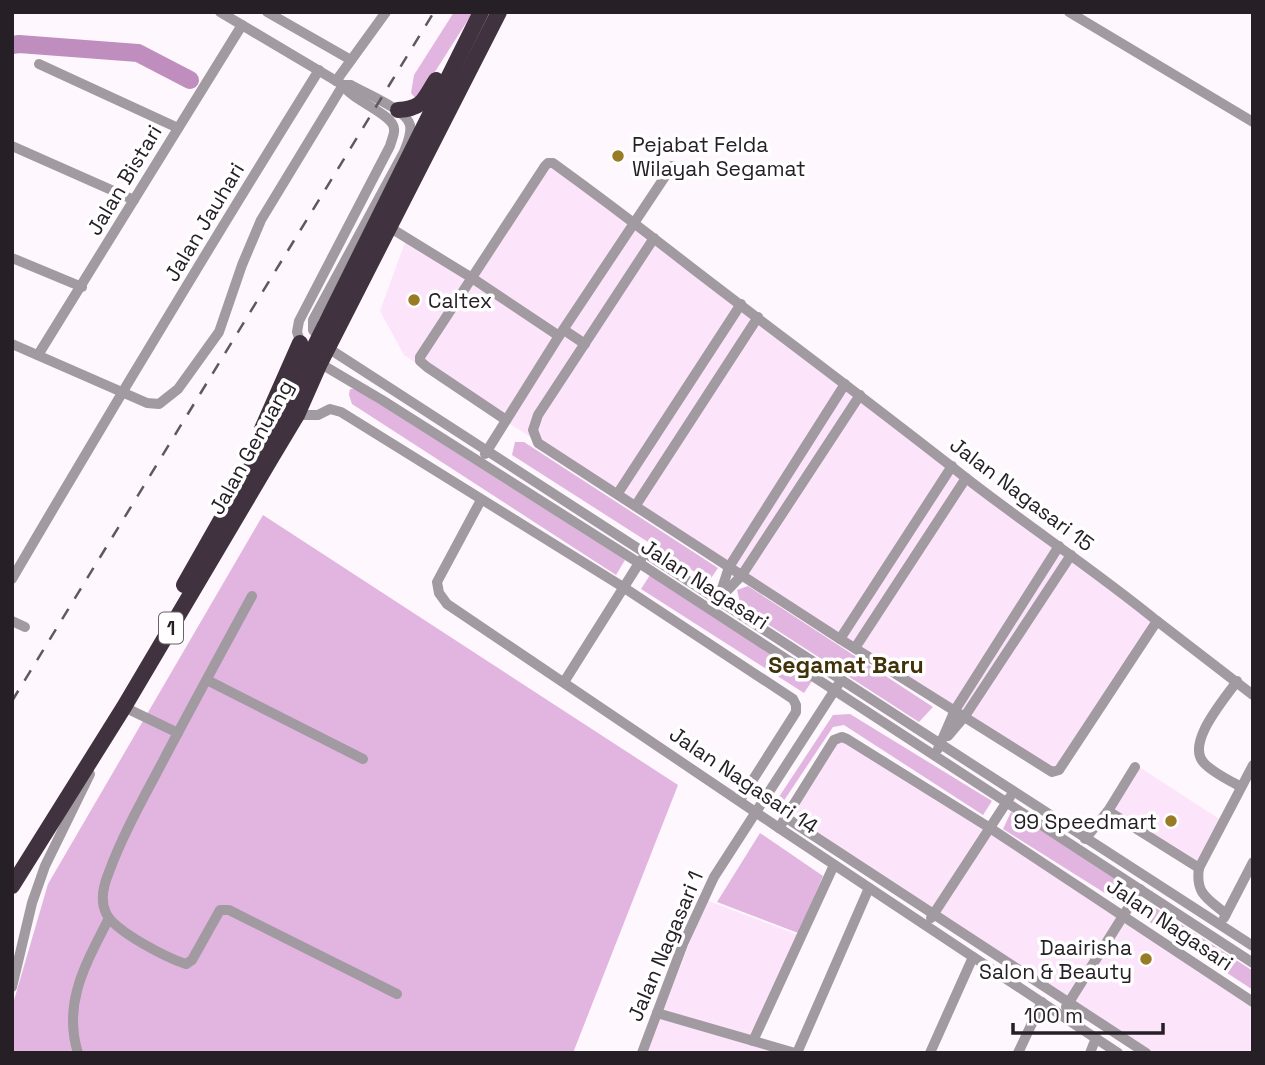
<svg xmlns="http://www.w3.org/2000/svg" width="1265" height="1065" viewBox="0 0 1265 1065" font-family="'Space Grotesk',sans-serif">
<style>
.built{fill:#fce4fa}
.green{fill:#e2b5e0}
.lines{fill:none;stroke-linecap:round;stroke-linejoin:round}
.river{stroke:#c08ebe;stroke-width:18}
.minor{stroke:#a19aa1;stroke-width:10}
.highway{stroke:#40323f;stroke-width:16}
.rail{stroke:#5f585f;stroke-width:2.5;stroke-dasharray:12 12;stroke-linecap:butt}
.poi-dot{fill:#987c25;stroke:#fff;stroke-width:2.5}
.labels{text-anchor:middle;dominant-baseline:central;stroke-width:7;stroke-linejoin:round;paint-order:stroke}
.shield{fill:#fff;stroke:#676367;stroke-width:2}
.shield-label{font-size:19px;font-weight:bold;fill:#262026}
.poi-label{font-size:21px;fill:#262026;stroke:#fff;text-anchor:start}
.street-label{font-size:21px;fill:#262026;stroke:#fff}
.neighbourhood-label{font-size:23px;font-weight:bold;fill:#413309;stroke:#fff}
</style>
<rect width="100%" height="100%" fill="#fef7fe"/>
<!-- built -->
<g class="built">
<polygon points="545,160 1163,620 1050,775 404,355 380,311 408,234 471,273"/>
<polygon points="837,734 1253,997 1253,1053 1140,1053 780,818"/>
<polygon points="1133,763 1227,824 1202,870 1103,812"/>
<polygon points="706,900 798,935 751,1036 805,1053 647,1053"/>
</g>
<!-- green -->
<g class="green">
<polygon points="454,12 473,12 417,100 411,93 414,75"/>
<polygon points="350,389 356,389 625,560 616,575 352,404 349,395"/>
<polygon points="515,442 524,442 718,568 709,581 512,455"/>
<polygon points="263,515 678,785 573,1053 12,1053 12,1007 48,884"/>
<polygon points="650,575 812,681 804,693 641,589"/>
<polygon points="748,586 933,707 919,722 741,607 737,590"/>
<polygon points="850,714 992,801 983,815 844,725 833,727 777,811 773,806 833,715"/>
<polygon points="1011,812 1130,886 1119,902 1003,829"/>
<polygon points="760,833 823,876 798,933 717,902"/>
<polygon points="1145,901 1253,971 1253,990 1136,913"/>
</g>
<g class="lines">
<!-- river -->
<polyline class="river" points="12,45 19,44 138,53 190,80"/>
<!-- minor -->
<g class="minor">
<path d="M220,12L343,85H351C364,93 407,110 410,125C412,134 407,144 404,152L313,320V330L328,348L1253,946"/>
<polyline points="267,12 351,60"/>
<polyline points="1069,12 1253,122"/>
<polyline points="39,64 178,128"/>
<polyline points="336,81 386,12"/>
<polyline points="12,146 134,200"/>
<polyline points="389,227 472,278 559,336"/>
<polyline points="12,258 82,287"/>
<polyline points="564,330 585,344"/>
<polyline points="12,344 147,403 159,404 178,389 219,332 242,265 261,220 343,85"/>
<path d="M302,347L297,332L299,321L390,146C391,141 395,134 394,129C394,114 352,101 343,85"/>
<polyline points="38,355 242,25"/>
<polyline points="316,361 382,400 639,563 1253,963"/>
<polyline points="297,415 318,415 330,409 341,412 623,587 793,699 796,705 796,712 740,800"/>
<path d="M506,420L427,367L420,361V357L545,166L548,163H553C600,197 646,232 692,268C783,338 876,407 966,478C1029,527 1096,571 1157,621L1059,770L1052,772L840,639L538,443L533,430L538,415L654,238"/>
<polyline points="485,454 559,336 672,166"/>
<polyline points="618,493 741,304"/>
<polyline points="481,500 437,582 439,593 447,604 779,828 1118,1053"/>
<polyline points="636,505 758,317"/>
<path d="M12,579C112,408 214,239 319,70"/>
<path d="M252,596C222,651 192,706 163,761C144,797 123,834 109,872C104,884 100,901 106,913C114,931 167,958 186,964L192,960L220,910H229L397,994"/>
<polyline points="720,598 742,575 860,395"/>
<polyline points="717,604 729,567 845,384"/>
<polyline points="12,621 25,627"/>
<polyline points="1157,621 1253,695"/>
<polyline points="840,639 952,466"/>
<polyline points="855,648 966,478"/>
<polyline points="207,680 363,759"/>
<path d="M1237,681C1225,699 1185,743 1204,763C1213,773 1229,780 1241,787"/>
<polyline points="564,682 641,560"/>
<polyline points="121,713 124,707 178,733"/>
<polyline points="948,736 965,716 1071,555"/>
<polyline points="938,749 955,710 1059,546"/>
<polyline points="1108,811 1199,868"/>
<polyline points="785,817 1146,1053"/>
<polyline points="779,828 834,740 842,737 847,739 990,828 1253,1002"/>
<polyline points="1085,839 1108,811 1135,767"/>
<path d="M1226,914C1208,899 1195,894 1199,868L1253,765"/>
<polyline points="931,918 1010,797"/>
<polyline points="1224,918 1253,862"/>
<polyline points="12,987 32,903 45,866 90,774"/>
<polyline points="1066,1007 1140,889"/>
<polyline points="657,1013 795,1053"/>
<polyline points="753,1041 834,865"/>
<path d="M78,1053C62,1002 87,962 109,918"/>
<polyline points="642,1053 683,944 714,877 838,685"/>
<polyline points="797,1053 869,888"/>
<polyline points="930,1053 973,957"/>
<polyline points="1018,1053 1042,1002"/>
<polyline points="1090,1053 1096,1038"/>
</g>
<!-- highway -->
<g class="highway">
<path d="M398,110C424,108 423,100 436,80"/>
<polyline points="262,429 300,343"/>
<polyline points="184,585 280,416 481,12"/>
<polyline points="12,886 124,707 270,460 297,415 320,363 499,12"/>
</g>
<!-- rail -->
<polyline class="rail" points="12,701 434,12"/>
</g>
<!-- markers -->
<g class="poi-dot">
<circle cx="618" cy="156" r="7"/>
<circle cx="414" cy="300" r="7"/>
<circle cx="1171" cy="821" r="7"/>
<circle cx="1146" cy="959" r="7"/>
</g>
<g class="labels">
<!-- shield labels -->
<rect class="shield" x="159" y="612.5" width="24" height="31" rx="5"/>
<g class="shield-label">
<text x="171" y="628">1</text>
</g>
<!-- poi labels -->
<g class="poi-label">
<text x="632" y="144">Pejabat Felda<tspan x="632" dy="24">Wilayah Segamat</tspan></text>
<text x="428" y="300">Caltex</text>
<text x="1157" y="821" text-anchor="end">99 Speedmart</text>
<text x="1132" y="947" text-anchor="end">Daairisha<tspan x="1132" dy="24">Salon &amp; Beauty</tspan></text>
</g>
<!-- street labels -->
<g class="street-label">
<text transform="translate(124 180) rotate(-59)">Jalan Bistari</text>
<text transform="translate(204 222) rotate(-59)">Jalan Jauhari</text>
<text transform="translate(251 447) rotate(-61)">Jalan Genuang</text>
<text transform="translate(1022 494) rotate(37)">Jalan Nagasari 15</text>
<text transform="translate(705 584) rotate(33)">Jalan Nagasari</text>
<text transform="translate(744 780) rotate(34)">Jalan Nagasari 14</text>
<text transform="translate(1170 924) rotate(34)">Jalan Nagasari</text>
<text transform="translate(665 946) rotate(-67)">Jalan Nagasari 1</text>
</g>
<!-- neighbourhood labels -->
<g class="neighbourhood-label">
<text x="846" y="665">Segamat Baru</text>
</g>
</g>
<!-- border -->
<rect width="1265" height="1065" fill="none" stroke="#262026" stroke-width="28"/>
<!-- scale -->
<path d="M1013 1023v10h150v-10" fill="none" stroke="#262026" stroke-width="3.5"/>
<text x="1024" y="1023" font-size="21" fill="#262026" stroke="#ffffff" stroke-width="5" paint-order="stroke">100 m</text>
</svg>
